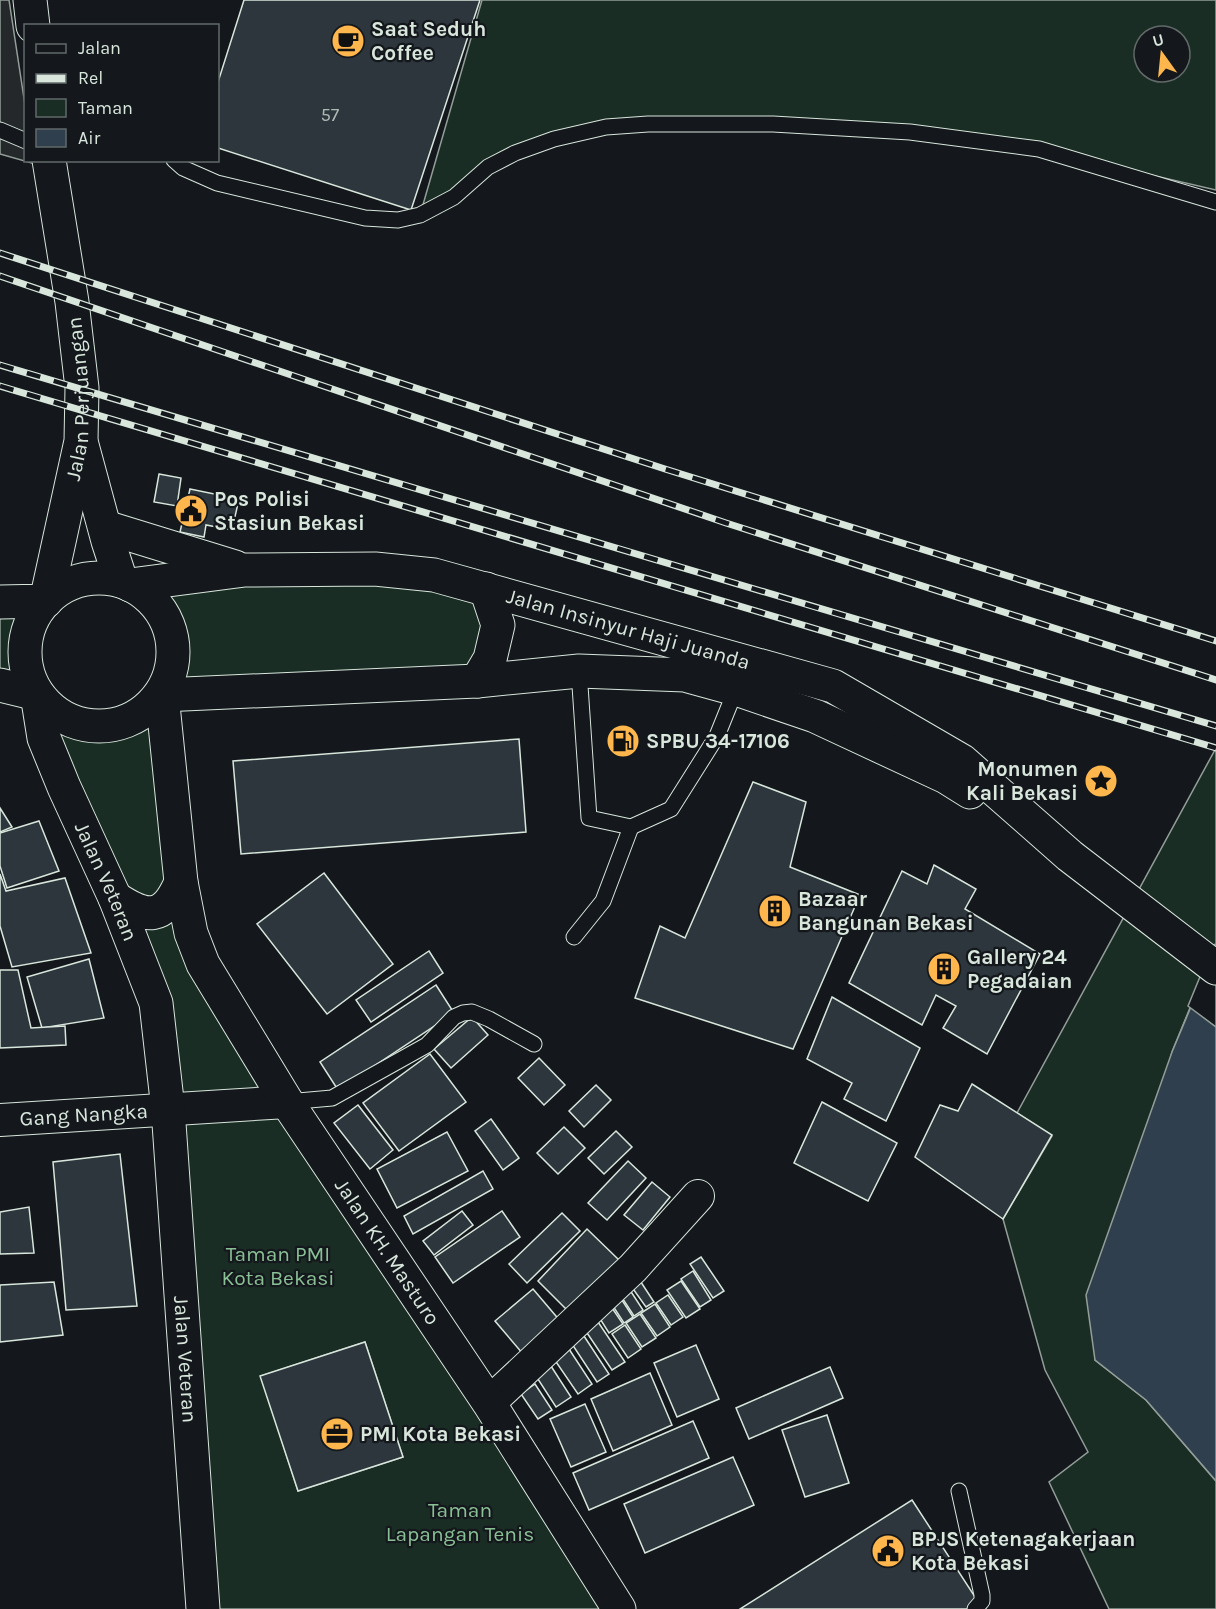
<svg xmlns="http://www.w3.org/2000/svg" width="1216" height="1609" viewBox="0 0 1216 1609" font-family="Karla,sans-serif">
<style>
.green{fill:#1a2d24;stroke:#939e99;stroke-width:1.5;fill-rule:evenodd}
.parking{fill:#24282b;stroke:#939e99;stroke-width:1.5}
.water{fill:#2f3f4d;stroke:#939e99;stroke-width:1.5}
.pier{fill:#14181c;stroke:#939e99;stroke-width:1.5}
.building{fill:#2c363c;stroke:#d8e6dc;stroke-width:1.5}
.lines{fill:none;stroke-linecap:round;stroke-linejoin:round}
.lane-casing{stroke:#d8e6dc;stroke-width:17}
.street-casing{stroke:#d8e6dc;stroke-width:34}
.secondary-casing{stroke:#d8e6dc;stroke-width:35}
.primary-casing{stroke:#d8e6dc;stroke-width:35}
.lane{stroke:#14181c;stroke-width:15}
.street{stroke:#14181c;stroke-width:32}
.secondary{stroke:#14181c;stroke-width:33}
.primary{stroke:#14181c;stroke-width:33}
.rail-casing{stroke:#d8e6dc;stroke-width:7}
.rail{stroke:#14181c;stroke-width:4.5;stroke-dasharray:14;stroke-linecap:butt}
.labels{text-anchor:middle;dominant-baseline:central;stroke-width:4.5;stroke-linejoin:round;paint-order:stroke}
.number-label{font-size:18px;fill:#adbab4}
.poi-label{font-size:21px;font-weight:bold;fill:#d8e6dc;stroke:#14181c;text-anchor:start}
.street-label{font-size:21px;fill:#d8e6dc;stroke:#14181c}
.park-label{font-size:21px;fill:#8ac095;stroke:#14181c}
</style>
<rect width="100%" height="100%" fill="#14181c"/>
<!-- green -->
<g class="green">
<path d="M482,0H1216V190L1039,149L910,132L648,124L515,153L420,215ZM1144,36H1180V72H1144Z"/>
<path d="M245,570L486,589L477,681L162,695L191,933L619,1609H204L156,1003L37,694L0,685V602L37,612L27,632L24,650L27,674L37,694L62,718L103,728L140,716L162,694L169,681L174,657L173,640L169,624L157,605L145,593ZM365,1342L403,1457L298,1491L261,1376Z"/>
<polygon points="1216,748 1216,944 1172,1052 1095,1360 1146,1400 1216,1481 1216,1609 1109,1609 1049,1482 1088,1452 1045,1370 1003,1219 1052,1136 1017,1113"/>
</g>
<!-- parking -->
<polygon class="parking" points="0,0 9,0 25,105 26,160 34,161 35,164 0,154"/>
<!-- water -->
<polygon class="water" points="1216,947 1216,1481 1146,1400 1095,1360 1086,1295 1172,1052"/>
<!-- pier -->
<polygon class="pier" points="1216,944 1216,1027 1188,1006 1213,945"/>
<!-- building -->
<g class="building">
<polygon points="244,0 480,0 411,210 218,148 218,82"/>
<polygon points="159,474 181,478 177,506 154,502"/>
<polygon points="190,489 239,499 232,530 206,525 204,537 180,532"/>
<polygon points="519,739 526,832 241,854 233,761"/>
<polygon points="753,782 806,802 790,867 860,895 793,1049 635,998 660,926 685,938"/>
<polygon points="0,808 12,827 0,832"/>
<polygon points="39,821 59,871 7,888 0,866 0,833"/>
<polygon points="934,865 976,889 965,909 1040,954 987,1054 943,1028 956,1006 936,995 922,1025 849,983 902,871 927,884"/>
<polygon points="324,873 393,964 327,1014 257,924"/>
<polygon points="0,874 6,891 65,878 91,953 12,967 0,926"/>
<polygon points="429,951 443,973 371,1022 356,1000"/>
<polygon points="89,959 104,1018 42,1028 27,977"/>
<polygon points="0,970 18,970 31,1028 65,1026 66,1045 0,1048"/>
<polygon points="436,985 454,1013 338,1090 320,1062"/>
<polygon points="832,997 920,1048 886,1121 844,1099 852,1083 807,1059"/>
<polygon points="472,1017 488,1035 451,1068 434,1049"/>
<polygon points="430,1054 466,1102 399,1151 363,1103"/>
<polygon points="539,1058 565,1085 544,1105 518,1078"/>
<polygon points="972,1084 1052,1135 1003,1219 915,1157 940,1105 958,1111"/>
<polygon points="596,1085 611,1100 584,1127 569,1111"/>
<polygon points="822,1102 897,1143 868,1201 794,1163"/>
<polygon points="358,1105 393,1150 370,1169 334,1123"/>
<polygon points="491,1119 519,1158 503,1170 475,1131"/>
<polygon points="564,1127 585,1148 558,1174 537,1153"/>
<polygon points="616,1131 632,1147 604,1174 588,1158"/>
<polygon points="447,1132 468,1171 397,1208 377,1169"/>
<polygon points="120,1154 137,1306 66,1310 53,1162"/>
<polygon points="628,1161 646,1178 607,1220 588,1203"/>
<polygon points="483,1171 493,1189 413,1234 404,1216"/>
<polygon points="652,1182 670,1197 643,1230 624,1215"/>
<polygon points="29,1207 34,1253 0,1254 0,1212"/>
<polygon points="462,1211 473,1225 434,1255 423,1241"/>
<polygon points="502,1211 520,1237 453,1283 435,1257"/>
<polygon points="562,1213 580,1231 527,1283 509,1264"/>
<polygon points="587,1229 619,1260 569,1312 538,1281"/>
<polygon points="701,1257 724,1291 713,1298 690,1264"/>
<polygon points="693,1271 711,1300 700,1307 681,1279"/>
<polygon points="635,1273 654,1302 646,1307 626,1279"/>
<polygon points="681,1281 700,1309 686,1318 667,1290"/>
<polygon points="54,1282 63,1335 0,1342 0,1285"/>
<polygon points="626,1284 643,1310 634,1316 617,1290"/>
<polygon points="533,1289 561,1322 523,1354 495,1321"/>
<polygon points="618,1294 633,1317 624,1323 609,1300"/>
<polygon points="668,1295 683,1317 671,1325 656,1303"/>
<polygon points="655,1304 670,1327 657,1336 641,1313"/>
<polygon points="610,1305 623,1324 609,1333 597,1314"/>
<polygon points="640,1314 656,1338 642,1347 626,1323"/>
<polygon points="596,1319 625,1362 612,1370 583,1327"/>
<polygon points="625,1325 641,1349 628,1358 612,1334"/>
<polygon points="582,1333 609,1374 597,1382 570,1341"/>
<polygon points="365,1342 403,1457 298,1491 260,1376"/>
<polygon points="696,1345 719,1399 677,1417 654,1363"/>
<polygon points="567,1346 592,1384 578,1394 552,1356"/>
<polygon points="549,1363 571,1397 556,1407 534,1373"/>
<polygon points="830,1367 843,1398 749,1439 736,1408"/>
<polygon points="650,1373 672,1425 613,1451 591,1399"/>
<polygon points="535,1384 552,1410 538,1419 521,1394"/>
<polygon points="585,1404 606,1452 571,1467 550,1419"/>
<polygon points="827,1415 849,1483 805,1497 782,1430"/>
<polygon points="693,1421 709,1458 589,1510 573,1473"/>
<polygon points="733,1457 754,1505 645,1553 624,1504"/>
<polygon points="912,1500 979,1603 969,1609 740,1609"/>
</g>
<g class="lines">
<!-- lane casing -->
<g class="lane-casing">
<g id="lane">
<polyline points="0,130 26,141"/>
<polyline points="174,160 183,168 217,183 365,218 398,220 420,215 454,197 488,167 515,153 554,139 606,127 648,124 773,124 910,132 1039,149 1216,202"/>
<polyline points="579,671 589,818 631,827 671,809 717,736 736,689"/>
<polyline points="574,937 603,901 631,827"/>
<polyline points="287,1102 332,1098 427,1045 454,1017 463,1013 472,1012 489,1019 534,1044"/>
<polyline points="959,1491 982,1595 982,1601 975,1609"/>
</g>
</g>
<!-- street casing -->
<g class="street-casing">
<g id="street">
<path id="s1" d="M0,1120L287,1102"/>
<polyline points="489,1403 633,1268 698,1196"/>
</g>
</g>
<!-- secondary casing -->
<g class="secondary-casing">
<g id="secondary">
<path id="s2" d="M37,694L44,738L64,787L115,898L156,1003L168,1109L203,1609"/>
<path id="s3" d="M162,695L181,882L191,933L203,964L287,1102L489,1403L619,1609"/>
<path d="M115,898C147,919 164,921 181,882"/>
</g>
</g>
<!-- primary casing -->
<g class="primary-casing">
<g id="primary">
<polyline points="30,0 33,26"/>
<polyline points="82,445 108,541 121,581"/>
<polyline points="105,527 235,567"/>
<circle cx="99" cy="652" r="74"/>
<path id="s4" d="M130,585L245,570L375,569L434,575L833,686L962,761L1070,856L1216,968"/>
<path id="s5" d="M0,602L46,601L81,441L82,388L72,302L49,160"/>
<polyline points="477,681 490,659 498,625 486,589"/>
<polyline points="0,685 37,694"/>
<polyline points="162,695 477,681 579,671 685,675 736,689 815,716 946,777 970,792"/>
</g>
</g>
<!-- lane -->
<use href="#lane" class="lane"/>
<!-- street -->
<use href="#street" class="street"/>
<!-- secondary -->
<use href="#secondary" class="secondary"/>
<!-- primary -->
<use href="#primary" class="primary"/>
<!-- rail casing -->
<g class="rail-casing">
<g id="rail">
<polyline points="0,253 665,469 1216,641"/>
<polyline points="0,276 726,523 1216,680"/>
<polyline points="0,365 1216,726"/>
<polyline points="0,386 1216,748"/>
</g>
</g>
<!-- rail -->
<use href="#rail" class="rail"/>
</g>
<!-- icons -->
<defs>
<g id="cafe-disc" transform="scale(1.725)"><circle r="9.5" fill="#ffb74d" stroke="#14181c"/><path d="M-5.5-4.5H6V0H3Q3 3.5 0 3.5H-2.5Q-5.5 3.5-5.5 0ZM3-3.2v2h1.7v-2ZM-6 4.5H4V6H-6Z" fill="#111"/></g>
<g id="civic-disc" transform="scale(1.725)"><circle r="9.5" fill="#ffb74d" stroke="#14181c"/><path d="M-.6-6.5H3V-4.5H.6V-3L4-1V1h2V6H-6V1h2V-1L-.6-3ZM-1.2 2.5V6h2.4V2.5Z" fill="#111"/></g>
<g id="fuel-disc" transform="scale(1.725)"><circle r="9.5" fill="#ffb74d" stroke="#14181c"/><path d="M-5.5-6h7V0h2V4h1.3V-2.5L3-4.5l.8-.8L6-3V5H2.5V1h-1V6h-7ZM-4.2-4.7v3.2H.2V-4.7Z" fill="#111"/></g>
<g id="sight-disc" transform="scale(1.725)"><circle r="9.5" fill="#ffb74d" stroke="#14181c"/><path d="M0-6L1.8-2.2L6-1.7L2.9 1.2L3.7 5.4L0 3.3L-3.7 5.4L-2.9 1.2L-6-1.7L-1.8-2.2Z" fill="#111"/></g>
<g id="building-disc" transform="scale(1.725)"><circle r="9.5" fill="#ffb74d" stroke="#14181c"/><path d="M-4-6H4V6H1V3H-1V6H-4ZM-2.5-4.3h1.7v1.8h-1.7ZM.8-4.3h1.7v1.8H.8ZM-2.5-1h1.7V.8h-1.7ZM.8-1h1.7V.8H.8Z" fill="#111"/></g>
<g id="office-disc" transform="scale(1.725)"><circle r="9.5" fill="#ffb74d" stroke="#14181c"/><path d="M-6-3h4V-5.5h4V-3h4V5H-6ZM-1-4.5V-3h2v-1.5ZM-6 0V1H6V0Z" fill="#111"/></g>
</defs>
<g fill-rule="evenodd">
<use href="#cafe-disc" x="348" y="41"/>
<use href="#civic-disc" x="191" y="511"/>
<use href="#fuel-disc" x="623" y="741"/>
<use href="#sight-disc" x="1101" y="781"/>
<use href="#building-disc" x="775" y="911"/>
<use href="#building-disc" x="944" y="969"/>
<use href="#office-disc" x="337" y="1434"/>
<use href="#civic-disc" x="888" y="1551"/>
</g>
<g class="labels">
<!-- number labels -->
<g class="number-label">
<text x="330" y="115">57</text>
</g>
<!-- poi labels -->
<g class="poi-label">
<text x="371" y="29">Saat Seduh<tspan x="371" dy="24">Coffee</tspan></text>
<text x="214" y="499">Pos Polisi<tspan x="214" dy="24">Stasiun Bekasi</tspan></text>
<text x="646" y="741">SPBU 34-17106</text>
<text x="1078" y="769" text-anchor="end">Monumen<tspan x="1078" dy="24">Kali Bekasi</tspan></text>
<text x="798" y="899">Bazaar<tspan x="798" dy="24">Bangunan Bekasi</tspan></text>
<text x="967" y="957">Gallery 24<tspan x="967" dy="24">Pegadaian</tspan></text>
<text x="360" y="1434">PMI Kota Bekasi</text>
<text x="911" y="1539">BPJS Ketenagakerjaan<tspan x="911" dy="24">Kota Bekasi</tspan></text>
</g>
<!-- street labels -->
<g class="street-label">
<text stroke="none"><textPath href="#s5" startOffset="252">Jalan Perjuangan</textPath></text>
<text stroke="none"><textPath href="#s4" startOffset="507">Jalan Insinyur Haji Juanda</textPath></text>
<text stroke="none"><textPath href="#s2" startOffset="201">Jalan Veteran</textPath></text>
<text stroke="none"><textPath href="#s1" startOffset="84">Gang Nangka</textPath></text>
<text stroke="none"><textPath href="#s3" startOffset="615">Jalan KH. Masturo</textPath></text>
<text stroke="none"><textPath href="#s2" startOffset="690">Jalan Veteran</textPath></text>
</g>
<!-- park labels -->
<g class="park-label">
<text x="278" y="1254">Taman PMI<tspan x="278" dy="24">Kota Bekasi</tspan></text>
<text x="460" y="1510">Taman<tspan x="460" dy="24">Lapangan Tenis</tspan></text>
</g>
</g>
<!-- legend -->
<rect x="24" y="24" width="195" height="138" fill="#14181c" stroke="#626a69" stroke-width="1.5"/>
<rect x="36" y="44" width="30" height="9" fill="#14181c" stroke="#626a69" stroke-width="1.5"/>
<text x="78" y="54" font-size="18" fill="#d8e6dc">Jalan</text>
<rect x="36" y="74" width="30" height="9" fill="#d8e6dc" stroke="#626a69" stroke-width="1.5"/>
<text x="78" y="84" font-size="18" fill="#d8e6dc">Rel</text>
<rect x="36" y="99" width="30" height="18" fill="#1a2d24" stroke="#626a69" stroke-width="1.5"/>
<text x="78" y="114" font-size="18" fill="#d8e6dc">Taman</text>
<rect x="36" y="129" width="30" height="18" fill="#2f3f4d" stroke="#626a69" stroke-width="1.5"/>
<text x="78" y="144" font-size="18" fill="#d8e6dc">Air</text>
<!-- north arrow -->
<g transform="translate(1162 54) rotate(345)"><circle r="28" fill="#14181c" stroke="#626a69" stroke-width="1.5"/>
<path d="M0-4.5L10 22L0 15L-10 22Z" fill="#ffb74d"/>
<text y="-9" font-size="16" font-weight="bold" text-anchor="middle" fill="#d8e6dc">U</text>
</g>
</svg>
